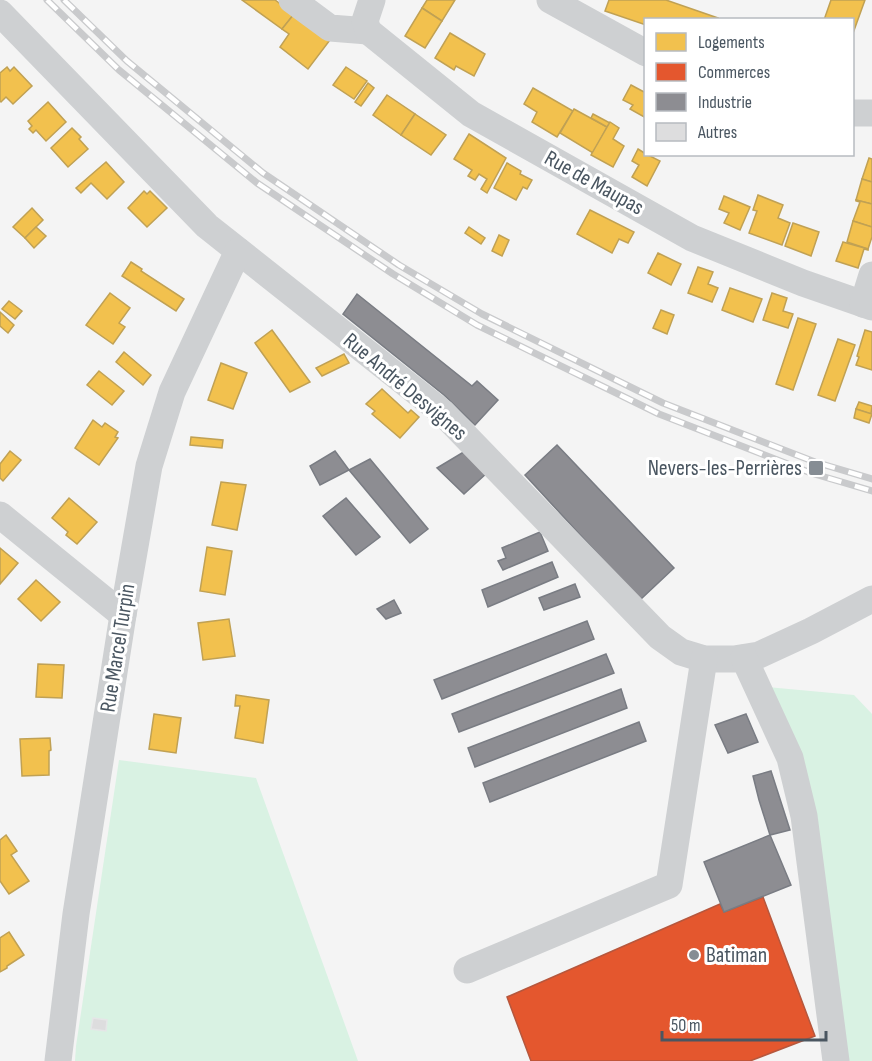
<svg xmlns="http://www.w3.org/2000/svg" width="872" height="1061" viewBox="0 0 872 1061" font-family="'Sofia Sans Condensed',sans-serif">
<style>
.green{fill:#d9f2e3}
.homes{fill:#f2c14e;stroke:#c0a154;stroke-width:1.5}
.shops{fill:#e4572e;stroke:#b6573d;stroke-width:1.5}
.industry{fill:#8d8d92;stroke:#797c83;stroke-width:1.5}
.building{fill:#ddddde;stroke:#e5e6e7;stroke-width:1.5}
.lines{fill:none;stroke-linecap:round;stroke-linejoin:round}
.minor{stroke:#ced0d2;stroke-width:27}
.rail-casing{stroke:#c9cacc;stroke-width:7}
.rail{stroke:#fff;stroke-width:4.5;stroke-dasharray:14;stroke-linecap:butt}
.poi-dot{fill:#868d94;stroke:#fff;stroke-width:2}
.labels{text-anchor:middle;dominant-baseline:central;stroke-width:6;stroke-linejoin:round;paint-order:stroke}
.street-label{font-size:22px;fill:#4a5661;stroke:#fff}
.poi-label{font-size:22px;fill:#4a5661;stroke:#fff;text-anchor:end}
</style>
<rect width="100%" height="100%" fill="#f4f4f4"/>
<!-- green -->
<g class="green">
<polygon points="767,687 854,695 872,714 872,1061 847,1061"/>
<polygon points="119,760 256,778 358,1061 75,1061 76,1046"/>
</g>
<!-- homes -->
<g class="homes">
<polygon points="242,0 275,0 294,14 282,29"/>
<polygon points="427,0 455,0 442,21 422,8"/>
<polygon points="609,0 666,0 718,18 717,20 646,20 646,25 605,11"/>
<polygon points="831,0 865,0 852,36 852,20 824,20"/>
<polygon points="422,8 442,21 425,48 405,36"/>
<polygon points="294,14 330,40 308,69 280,47 289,34 282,29"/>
<polygon points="450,33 485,54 474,76 456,66 454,70 435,58"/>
<polygon points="7,67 10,71 14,67 32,86 13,104 6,97 1,102 0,101 0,73"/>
<polygon points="346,67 367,81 354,99 333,85"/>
<polygon points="368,83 374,88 361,106 355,102"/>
<polygon points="631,85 646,93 646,118 630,109 633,105 623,100"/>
<polygon points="533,88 573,111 557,137 532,122 537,112 524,104"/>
<polygon points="387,95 415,114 401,135 373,115"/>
<polygon points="48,102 66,122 46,141 36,130 33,133 29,129 32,126 28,121"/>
<polygon points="574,109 607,127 593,153 560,133"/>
<polygon points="415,114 446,135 431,155 401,135"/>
<polygon points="593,114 610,123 607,127 591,118"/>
<polygon points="610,122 619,128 613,139 624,146 613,167 591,155"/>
<polygon points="72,128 81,137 79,139 88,149 68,167 51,148"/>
<polygon points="469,134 506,158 487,193 481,189 487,179 479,174 475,180 468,176 472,170 454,159"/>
<polygon points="638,149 646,154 660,161 647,186 632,177 639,165 632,161"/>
<polygon points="869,158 872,159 872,182 862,179"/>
<polygon points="106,162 124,182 107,199 91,183 81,193 76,188"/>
<polygon points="507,163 521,171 520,174 532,180 527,189 523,187 516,200 494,188"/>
<polygon points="862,179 872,182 872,204 856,200"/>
<polygon points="144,191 147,194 150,191 167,208 147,227 128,208"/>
<polygon points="758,195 783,205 778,218 790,223 782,245 749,233 757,211 753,210"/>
<polygon points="724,196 750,207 740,230 724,223 729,213 719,209"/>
<polygon points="856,200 872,204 872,227 853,221 860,202 856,201"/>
<polygon points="32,208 43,220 25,238 13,227"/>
<polygon points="590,210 634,232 628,243 619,239 612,253 577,234"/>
<polygon points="853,221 872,227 872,237 868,249 847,242"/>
<polygon points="793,223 819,232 811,256 785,246"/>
<polygon points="36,227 46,236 34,248 25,238"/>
<polygon points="469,227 485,238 481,244 465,233"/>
<polygon points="499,235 509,240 502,256 492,251"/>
<polygon points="843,242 868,249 868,250 864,249 858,268 836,261"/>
<polygon points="658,253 681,264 671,285 648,273"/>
<polygon points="131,262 142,269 141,271 184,299 176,311 122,276"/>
<polygon points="698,267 713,272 708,284 718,288 712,302 688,293"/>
<polygon points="730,288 762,299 753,322 722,310"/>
<polygon points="110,293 130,308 119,323 125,327 113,344 86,325"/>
<polygon points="772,293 787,298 783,311 793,314 788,328 763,320"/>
<polygon points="9,301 22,311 15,319 2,309"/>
<polygon points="661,310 674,315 667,334 653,328"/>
<polygon points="0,312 14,325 8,333 0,326"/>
<polygon points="798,318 816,324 793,390 776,384"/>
<polygon points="272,330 310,382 290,392 255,343"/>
<polygon points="865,330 872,332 872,370 856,365 859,357 857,356"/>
<polygon points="838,339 855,345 835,401 818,395"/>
<polygon points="124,352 151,375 143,385 116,362"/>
<polygon points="344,354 349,363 322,376 316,368"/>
<polygon points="221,363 247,373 233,409 208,400"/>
<polygon points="99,371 124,391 112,405 87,385"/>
<polygon points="382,389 408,413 411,410 419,417 400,438 372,414 375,411 366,404"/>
<polygon points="859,402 872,406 871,414 856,409"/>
<polygon points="856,409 872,414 869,423 854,418"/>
<polygon points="93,420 102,427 105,423 118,432 115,437 118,438 99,465 75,448"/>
<polygon points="191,437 223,440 222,448 190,445"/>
<polygon points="10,451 21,460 3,481 0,478 0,464"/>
<polygon points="221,482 246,485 237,530 212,525"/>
<polygon points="69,498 97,522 77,544 66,535 68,532 52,518"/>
<polygon points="207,547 232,551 225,595 200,591"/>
<polygon points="0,548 18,563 0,584"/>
<polygon points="36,580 60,602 41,621 18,599"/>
<polygon points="229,619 235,656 203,660 198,623"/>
<polygon points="38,664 64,665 62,698 36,697"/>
<polygon points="236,695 269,700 263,743 235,738 240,706 235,706"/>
<polygon points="154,714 181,718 176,753 149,749"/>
<polygon points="50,738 51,750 49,751 49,775 22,776 20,739"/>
<polygon points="6,835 17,851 11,855 29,881 9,894 0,881 0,840"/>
<polygon points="9,932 24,955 7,966 7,968 0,972 0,938"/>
</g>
<!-- shops -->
<polygon class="shops" points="763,897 815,1036 750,1061 531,1061 507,997 720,904 724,912"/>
<!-- industry -->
<g class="industry">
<polygon points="357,294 472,386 477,381 498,400 475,425 444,395 343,314"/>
<polygon points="557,445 674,568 640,600 525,475"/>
<polygon points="467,450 488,472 464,494 437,468"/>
<polygon points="335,451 349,470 320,485 310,466"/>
<polygon points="370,459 428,529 410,543 349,470"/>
<polygon points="346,498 380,537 356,555 323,516"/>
<polygon points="540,532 548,551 503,570 498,561 506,558 502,548"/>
<polygon points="552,562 558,577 488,607 482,590"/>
<polygon points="575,584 580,597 544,610 539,598"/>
<polygon points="394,600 401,613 386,619 377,609"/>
<polygon points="587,621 594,639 442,699 434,680"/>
<polygon points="606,654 614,673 459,732 452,714"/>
<polygon points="621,689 627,708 475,767 468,748"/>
<polygon points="746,714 758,742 728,753 715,725"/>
<polygon points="639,722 646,741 490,802 483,783"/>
<polygon points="771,771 790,830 770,835 759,800 753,776"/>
<polygon points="770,835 791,885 724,912 704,862"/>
</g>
<!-- building -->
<polygon class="building" points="93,1018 107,1020 106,1031 91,1029"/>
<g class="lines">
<!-- minor -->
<g class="minor">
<polyline points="292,0 330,28 368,31"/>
<polyline points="372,0 365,21 368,31 471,114 692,238 803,283 872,307"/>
<polyline points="550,0 646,53"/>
<polyline points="0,13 207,226 442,412 660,637 681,652 704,659 734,659 759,655 811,631 872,599"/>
<polyline points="852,113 872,113"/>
<polyline points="863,304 872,275"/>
<polyline points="0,515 123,615"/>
<polyline points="744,658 790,758 804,816 836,1061"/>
<polyline points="467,970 669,885 704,659"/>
<polyline points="58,1061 76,914 123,615 149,466 172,392 238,251"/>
</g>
<!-- rail casing -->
<g class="rail-casing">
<g id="rail">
<polyline points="47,0 119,70 257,183 393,274 477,325 659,414 811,473 872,491"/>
<polyline points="64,0 127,61 263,173 399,265 482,314 663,403 815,462 872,479"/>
</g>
</g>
<!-- rail -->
<use href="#rail" class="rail"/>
</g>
<!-- markers -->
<g class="poi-dot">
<rect x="808" y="460" width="16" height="16" rx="3"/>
<circle cx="694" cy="955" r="6"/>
</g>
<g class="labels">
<!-- street labels -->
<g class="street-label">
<text transform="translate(594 183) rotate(29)">Rue de Maupas</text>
<text transform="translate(405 387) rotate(40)">Rue André Desvignes</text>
<text transform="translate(118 648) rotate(-81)">Rue Marcel Turpin</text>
</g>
<!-- poi labels -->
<g class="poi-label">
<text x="802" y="468">Nevers-les-Perrières</text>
<text x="706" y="955" text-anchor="start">Batiman</text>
</g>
</g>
<!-- legend -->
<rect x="644" y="18" width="210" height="138" fill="#ffffff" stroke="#b7bbc0" stroke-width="1.5"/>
<rect x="656" y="33" width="30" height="18" fill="#f2c14e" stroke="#b7bbc0" stroke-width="1.5"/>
<text x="698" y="48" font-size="18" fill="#4a5661">Logements</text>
<rect x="656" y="63" width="30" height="18" fill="#e4572e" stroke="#b7bbc0" stroke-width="1.5"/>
<text x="698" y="78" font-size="18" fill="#4a5661">Commerces</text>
<rect x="656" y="93" width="30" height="18" fill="#8d8d92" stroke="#b7bbc0" stroke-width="1.5"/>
<text x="698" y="108" font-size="18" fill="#4a5661">Industrie</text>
<rect x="656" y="123" width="30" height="18" fill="#ddddde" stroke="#b7bbc0" stroke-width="1.5"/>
<text x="698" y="138" font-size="18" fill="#4a5661">Autres</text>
<!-- scale -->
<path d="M662 1031v9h164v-9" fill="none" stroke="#4a5661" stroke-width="3"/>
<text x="671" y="1031" font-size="18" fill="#4a5661" stroke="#ffffff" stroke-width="4.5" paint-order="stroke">50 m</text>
</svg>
